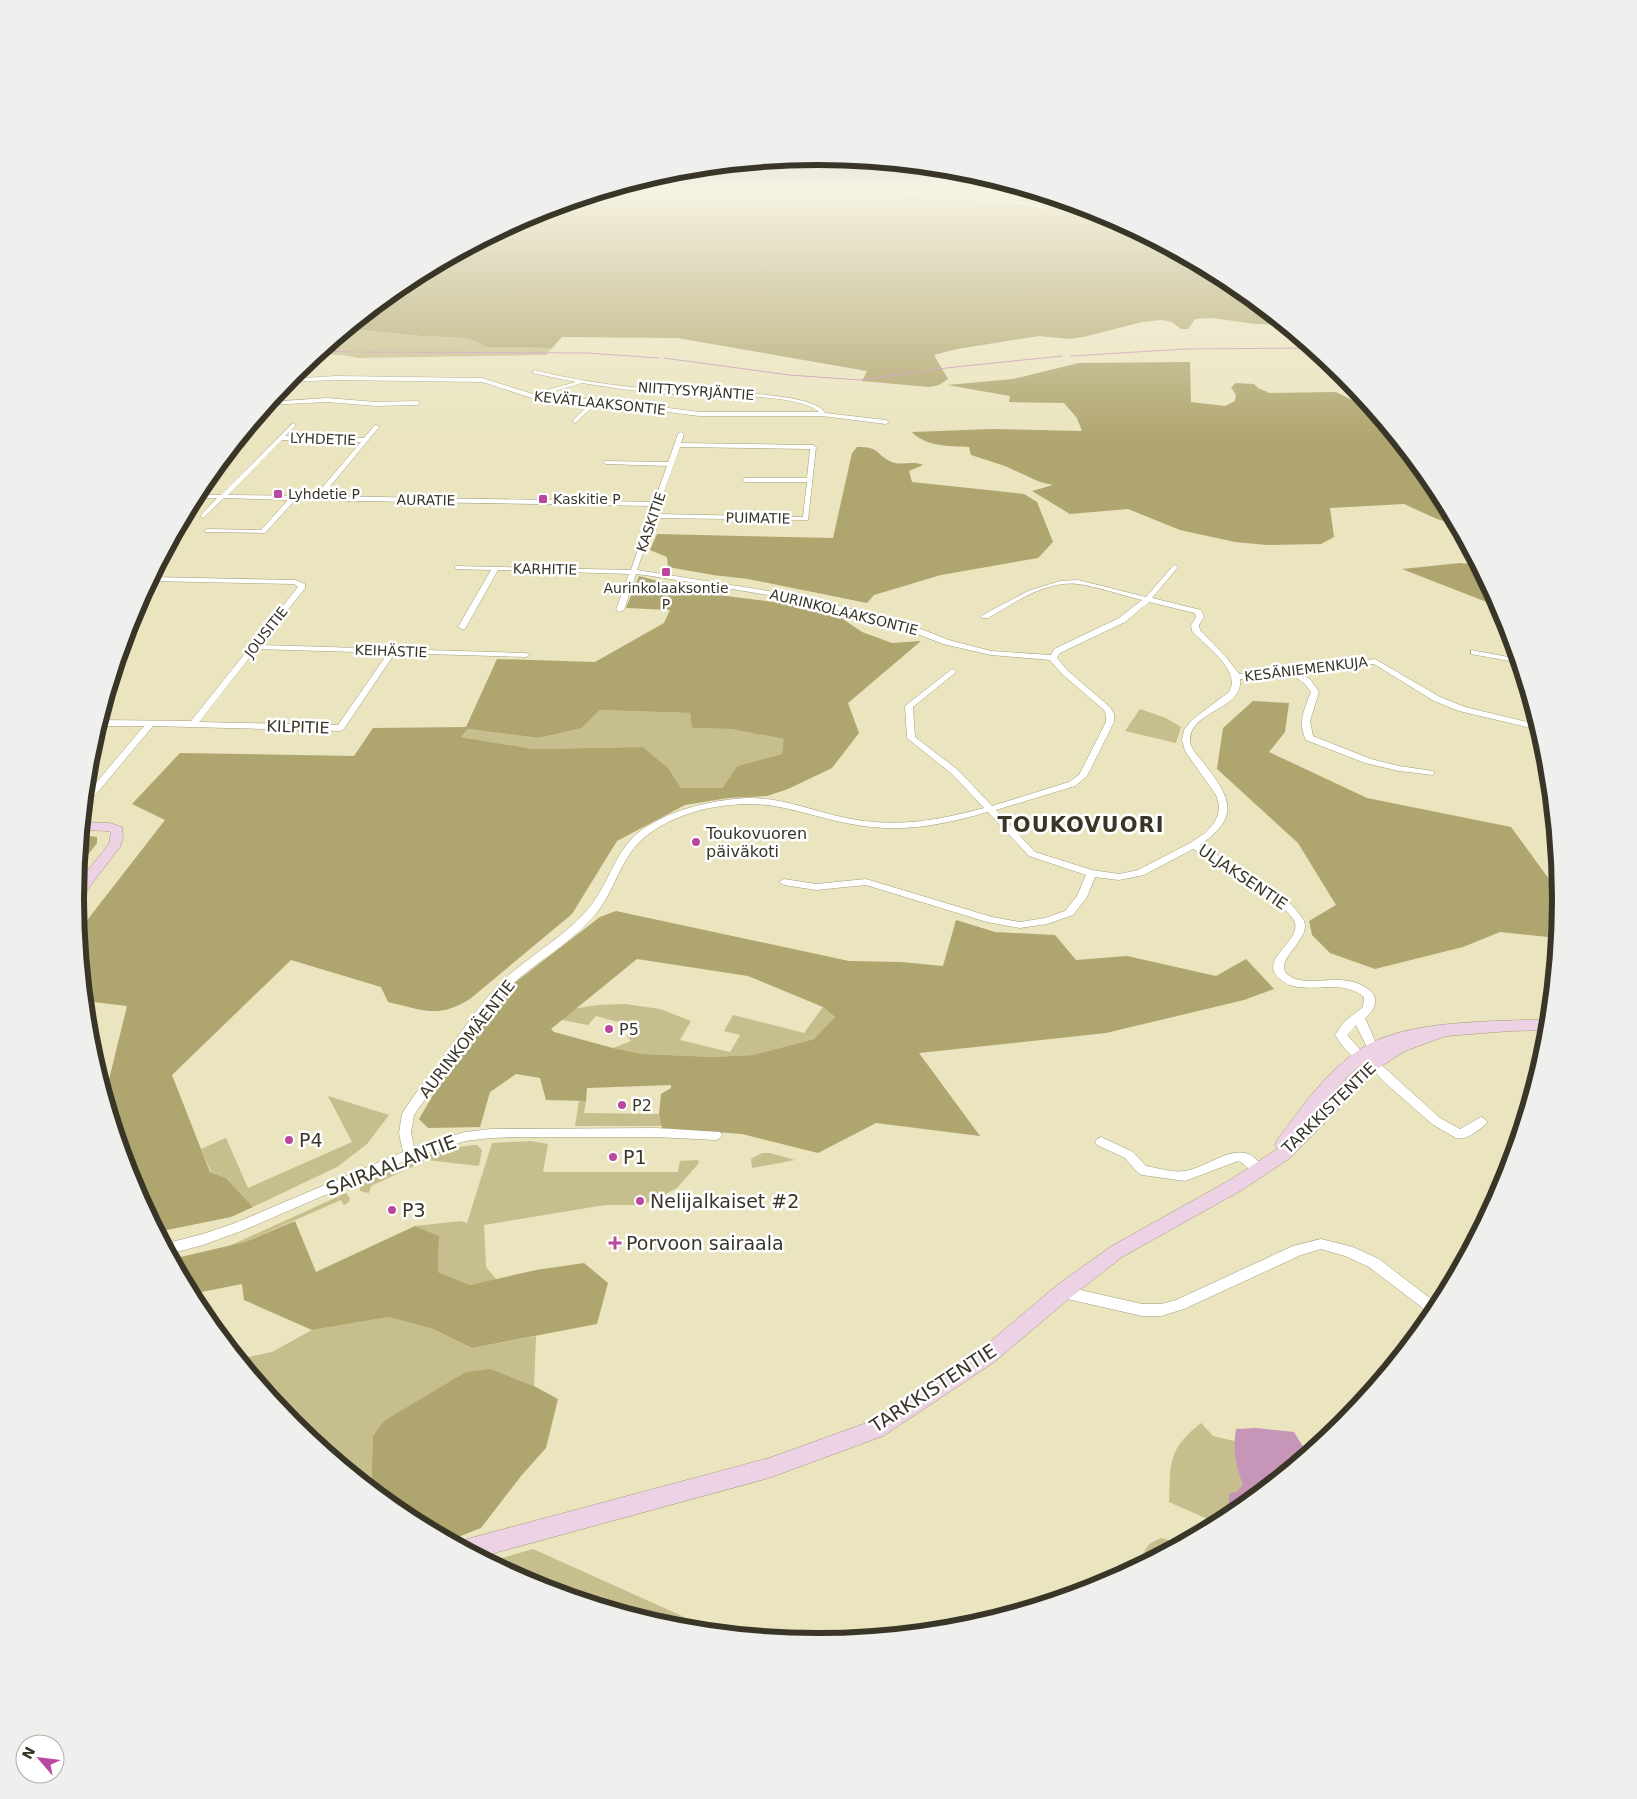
<svg xmlns="http://www.w3.org/2000/svg" width="1637" height="1799" viewBox="0 0 1637 1799" font-family="'DejaVu Sans',sans-serif">
<style>
.green{fill:#c6be8d}
.forest{fill:#afa56e;fill-rule:evenodd}
.water{fill:#c695b7}
.lines{fill:none;stroke-linecap:round;stroke-linejoin:round}
.stream{stroke:#c695b7;stroke-width:1}
.street-casing{stroke:#a39d7a;stroke-width:1}
.secondary-casing{stroke:#a39d7a;stroke-width:1}
.street{fill:#fff;fill-rule:evenodd}
.secondary{fill:#ecd2e4;fill-rule:evenodd}
.poi-dot{fill:#bb479f;stroke:#fff;stroke-width:2}
.labels{text-anchor:middle;dominant-baseline:central;stroke-width:5;stroke-linejoin:round;paint-order:stroke}
.far-street-label{font-size:14px;fill:#393628;stroke:#fff}
.far-poi-label{font-size:14px;fill:#393628;stroke:#fff;text-anchor:start}
.street-label{font-size:16px;fill:#393628;stroke:#fff}
.poi-label{font-size:16px;fill:#393628;stroke:#fff;text-anchor:start}
.near-poi-label{font-size:19px;fill:#393628;stroke:#fff;text-anchor:start}
.near-street-label{font-size:19px;fill:#393628;stroke:#fff}
.district-label{font-size:21px;font-weight:bold;letter-spacing:1px;fill:#393628;stroke:#fff}
.rim{fill:none;stroke:#393628;stroke-width:6}
</style>
<rect width="100%" height="100%" fill="#eae4bf"/>
<!-- green -->
<g class="green">
<polygon points="361,330 422,336 468,338 487,347 552,348 546,355 358,358 342,355 317,354 342,333 353,333"/>
<polygon points="1140,709 1166,718 1181,727 1176,743 1125,731"/>
<polygon points="600,710 690,713 692,728 731,729 785,739 782,754 737,766 724,788 681,788 670,770 643,747 533,749 461,737 468,729 540,738 582,728"/>
<polygon points="625,1004 660,1009 691,1021 680,1040 730,1052 740,1035 724,1031 733,1015 804,1033 823,1007 835,1017 814,1039 753,1055 713,1057 643,1054 613,1048 631,1041 627,1036 633,1026 596,1016 588,1025 536,1015 597,1005"/>
<polygon points="328,1096 389,1115 367,1144 337,1167 253,1207 226,1178 211,1172 201,1149 226,1138 248,1188 352,1142"/>
<polygon points="579,1101 586,1101 584,1113 659,1114 662,1126 575,1126"/>
<polygon points="531,1141 548,1144 543,1172 678,1172 680,1161 698,1160 699,1163 677,1188 651,1202 634,1205 605,1205 484,1225 486,1267 497,1280 470,1285 438,1272 439,1236 415,1226 461,1221 467,1223 492,1143"/>
<path d="M477,1145L482,1150L479,1166L427,1160L371,1186L369,1193L360,1191V1185C397,1169 436,1147 477,1145Z"/>
<polygon points="762,1153 770,1153 795,1160 752,1168 751,1159"/>
<polygon points="346,1193 350,1198 349,1202 344,1205 341,1200 245,1242 229,1246"/>
<polygon points="389,1317 433,1329 472,1348 536,1336 534,1386 491,1369 373,1436 371,1489 293,1425 238,1359 272,1352 312,1330"/>
<path d="M1201,1423L1213,1436L1234,1441L1248,1452L1259,1495L1231,1518L1219,1524L1169,1502C1171,1462 1167,1450 1201,1423Z"/>
<polygon points="1161,1538 1182,1544 1133,1570 1149,1544"/>
<polygon points="533,1549 722,1634 673,1629 534,1586 488,1562"/>
</g>
<!-- forest -->
<g class="forest">
<polygon points="612,189 1025,189 1103,213 1232,281 1285,325 1256,324 1212,318 1195,319 1188,329 1181,329 1172,322 1161,320 1142,322 1083,337 1069,339 1039,336 957,349 934,355 948,379 939,385 929,387 862,381 867,371 677,338 562,337 552,348 487,347 468,338 422,336 361,330 353,333 342,333 406,281 534,212"/>
<path d="M1190,362L1191,402L1225,406L1235,401L1236,395L1231,387L1236,383L1254,384L1258,388L1270,393L1336,392L1354,401L1368,402L1437,487L1457,525L1437,519L1404,504L1330,508L1334,537L1321,544L1267,545L1235,542L1180,530L1128,509L1070,514L1032,491L1053,485L1040,482L1005,466L971,455L969,447C950,446 926,447 912,432L991,429L1082,431L1077,418L1064,403L1009,402L1010,396L947,385L1013,379L1079,363Z"/>
<path d="M857,447C882,447 875,455 892,462C902,466 913,460 923,465L909,471L912,482L1024,494L1037,502L1053,542L1038,558L941,575L874,595L867,603L748,579L713,575L668,567L667,557L650,550L657,534L833,538L852,453Z"/>
<polygon points="1460,563 1479,565 1502,608 1402,569"/>
<path d="M639,576L702,593L790,604L840,617L862,632L892,643L921,641L848,703L859,733L832,768L788,789L767,796L728,798L685,805L617,841L572,914L470,999C437,1019 424,1010 388,1002L381,987L291,960L172,1075L210,1172L226,1178L253,1207L231,1217L157,1232L131,1184L105,1096L127,1006L85,1001L78,932L165,820L132,804L180,753L354,756L373,728L466,727L497,659L595,662L664,623L670,610L626,608ZM600,710L690,713L692,728L731,729L784,739L782,754L737,766L723,788H681L669,769L643,747L533,749L461,737L468,729L539,738L582,728Z"/>
<polygon points="1253,701 1289,703 1285,732 1269,752 1367,798 1511,827 1562,897 1558,938 1500,932 1463,947 1375,969 1330,953 1312,935 1309,921 1336,905 1298,843 1217,769 1223,728"/>
<polygon points="81,835 97,837 97,843 78,868"/>
<path d="M616,911L849,961L901,962L943,966L956,920L995,932L1055,935L1076,960L1127,956L1216,976L1246,959L1274,989L1244,1000L1106,1033L919,1053L980,1136L876,1123L818,1153L742,1134L662,1128L659,1114L661,1094L671,1088V1085L587,1088L586,1101L546,1100L540,1078L516,1074L490,1092L480,1127L428,1128L419,1119L453,1061L512,985L600,917ZM637,959L748,976L823,1007L835,1017L814,1039L753,1055L713,1057L643,1054L613,1048L554,1032L551,1029Z"/>
<polygon points="295,1221 316,1272 415,1226 439,1236 438,1272 470,1285 536,1270 584,1263 608,1283 597,1324 472,1348 433,1329 389,1317 312,1330 244,1300 242,1284 191,1294 172,1259 245,1242"/>
<polygon points="491,1369 534,1386 558,1399 546,1448 521,1476 481,1528 448,1541 405,1518 371,1489 373,1436 384,1421 466,1372"/>
</g>
<!-- water -->
<path class="water" d="M1255,1428L1294,1432L1308,1455L1232,1517L1229,1509V1494L1238,1491L1243,1484C1235,1465 1233,1449 1236,1429Z"/>
<g class="lines">
<!-- stream -->
<g class="stream">
<polyline points="320,351 353,352"/>
<polyline points="362,352 587,353 659,358"/>
<polyline points="1071,356 1185,349 1313,348"/>
<polyline points="664,358 789,375 860,380 946,368 1062,356"/>
</g>
<!-- street casing -->
<g class="street-casing">
<g id="street">
<polygon points="899,189 931,196 1022,202 1048,208 1046,209 1010,202 924,197 911,194"/>
<path d="M534,370C573,380 614,386 655,389C682,392 814,389 825,413L886,420L889,422L886,424L822,416H699L597,403L575,423L573,422V420L591,403L535,399L482,382L336,380L286,382L288,379L336,376L482,378L536,395L538,396L535,394L536,393L576,382L532,373ZM582,383C606,387 630,390 654,393C689,396 797,391 819,412H699L615,401L538,396Z"/>
<polygon points="327,398 376,402 417,401 420,403 417,405 376,406 327,402 267,405 269,402"/>
<path d="M293,423L296,425L285,436L364,438L375,425L380,426L322,496L654,502L667,466L606,464L603,462L604,461L668,462L678,434L681,432L684,434L681,443L813,445L816,447L808,520L655,518L637,570L793,595L898,620L949,640L991,651L1051,655L1054,649L1119,618L1142,600C1121,595 1099,587 1078,584C1046,580 1014,603 988,618H982L981,616L1028,591L1060,581L1078,580L1146,597L1173,566L1175,565L1178,567L1152,598L1201,610L1204,617L1199,625L1200,630L1226,657L1239,674L1375,659L1440,697L1465,707L1539,725L1540,730L1459,711L1434,701L1374,664L1298,672L1310,679L1319,692L1310,721L1313,736L1371,759L1399,766L1433,771L1434,773L1433,775L1399,771L1365,763L1306,740C1297,723 1305,708 1311,692L1304,683L1289,673L1240,679C1244,710 1189,710 1190,741C1191,749 1197,755 1202,761C1229,796 1243,815 1200,845C1226,860 1291,894 1304,921C1312,939 1271,962 1288,975C1308,990 1344,969 1369,990C1372,993 1374,994 1375,999C1376,1007 1371,1013 1365,1018L1379,1050L1380,1055L1375,1059L1440,1118L1460,1129L1481,1117L1485,1119L1487,1122L1485,1125C1477,1131 1466,1141 1456,1138L1432,1124L1383,1081L1370,1066L1356,1060L1344,1048L1335,1035L1344,1022L1363,1007L1364,997C1338,975 1303,999 1280,979C1257,960 1300,943 1295,923C1289,903 1212,860 1193,849L1144,875L1119,880L1095,877L1087,897L1073,915L1047,924L1020,928L987,922L866,885L816,890L784,885L779,882L784,879L816,884L866,879L992,917L1020,922L1045,918L1065,911L1077,896L1086,875L1029,856L988,812C938,826 898,834 846,823C814,817 783,804 750,804C715,804 678,813 650,833C622,852 617,886 598,911C573,943 535,962 506,990C495,1001 488,1014 479,1026C456,1055 435,1085 414,1115L411,1133L414,1147L465,1132L491,1129L656,1128L720,1132L722,1135L720,1138L716,1140L656,1137H517L491,1138L465,1141L420,1155L385,1169L244,1230L203,1245L169,1254L164,1244L203,1234L235,1223L403,1152L399,1133L402,1114C413,1095 429,1077 442,1059C463,1030 483,998 510,974C536,952 566,935 588,909C610,884 614,849 643,829C673,809 711,800 747,798C781,797 813,811 846,818C896,828 935,821 984,808L952,774L907,738L905,706L952,669L956,671L955,673L913,707L915,737L958,770L992,806L1069,782L1079,775L1106,722V715L1104,710L1062,674L1050,660L991,655L943,644L892,624L793,599L652,576L636,574L624,610L620,612L616,610L629,574L498,570L465,629H462L458,627L491,570L457,569L455,568V566L631,570L653,506L295,500L265,533L205,532V530L207,529L261,530L288,500L224,498L203,518L200,516L201,515L217,498H194L196,494L221,495ZM282,440L361,442L315,496L228,495ZM680,447L810,449L807,478H745L742,480L745,482H807L803,517L656,514ZM1149,602L1195,613L1196,617L1191,625L1192,631C1205,646 1242,670 1229,692L1192,720L1184,730L1182,740L1185,751L1216,795L1219,805L1218,815L1214,823L1205,833L1190,843L1138,870L1119,874L1092,870L1035,852L996,810L1075,786L1087,776L1114,722V714L1110,707L1068,671L1057,658L1060,653L1125,622ZM1356,1025L1366,1045L1369,1056L1364,1054L1347,1035Z"/>
<path d="M152,577L295,580L305,584V588L260,645L526,653L530,655L526,657L395,653L343,730L340,731L153,726L87,805L84,806L85,796L144,726H99L100,720L191,721L298,587L294,584L150,581ZM256,649L388,653L338,725L199,722Z"/>
<polygon points="1471,650 1519,659 1520,663 1471,654"/>
<polygon points="1545,754 1547,754 1549,765 1545,762"/>
<path d="M1101,1137L1133,1152L1146,1166C1158,1168 1173,1173 1185,1171C1212,1167 1244,1132 1264,1170L1262,1173C1251,1177 1248,1164 1238,1161L1185,1181L1142,1175L1138,1173L1125,1158L1097,1145L1095,1142L1097,1139Z"/>
<polygon points="1321,1239 1353,1247 1379,1259 1440,1306 1434,1316 1432,1315 1369,1267 1345,1256 1321,1249 1301,1255 1184,1309 1161,1316 1142,1316 1063,1298 1058,1296 1056,1292 1058,1288 1063,1286 1142,1304 1161,1304 1176,1300 1293,1246"/>
</g>
</g>
<!-- secondary casing -->
<g class="secondary-casing">
<g id="secondary">
<polygon points="83,822 110,823 122,827 123,837 120,847 80,899 75,900 76,885 109,844 111,832 108,831 82,830"/>
<path d="M1523,1020H1550L1549,1030L1510,1031L1446,1036L1405,1051L1380,1067L1290,1158L1242,1190L1122,1257L1070,1298L993,1363L883,1436L769,1478L480,1557L458,1546L459,1542L467,1539L769,1458L869,1422L979,1351L1056,1286L1110,1247L1230,1180L1277,1149L1275,1145L1277,1140C1302,1107 1327,1070 1362,1048C1403,1022 1476,1022 1523,1020ZM1368,1059L1323,1103L1349,1075Z"/>
</g>
</g>
<!-- street -->
<use href="#street" class="street"/>
<!-- secondary -->
<use href="#secondary" class="secondary"/>
</g>
<!-- sky -->
<linearGradient id="sky" x2="0" y2="1"><stop stop-color="#9aa8d4"/><stop offset="0.43" stop-color="#f6f3e2"/><stop offset="1" stop-color="#f6f3e2" stop-opacity="0"/></linearGradient>
<rect width="1637" height="441" fill="url(#sky)"/>
<!-- markers -->
<g class="poi-dot">
<rect x="273" y="489" width="10" height="10" rx="2.5"/>
<rect x="538" y="494" width="10" height="10" rx="2.5"/>
<rect x="661" y="567" width="10" height="10" rx="2.5"/>
<circle cx="696" cy="842" r="5"/>
<circle cx="609" cy="1029" r="5"/>
<circle cx="622" cy="1105" r="5"/>
<circle cx="289" cy="1140" r="5"/>
<circle cx="613" cy="1157" r="5"/>
<circle cx="640" cy="1201" r="5"/>
<circle cx="392" cy="1210" r="5"/>
<path d="M612.5 1235.5h5v5h5v5h-5v5h-5v-5h-5v-5h5z"/>
</g>
<g class="labels">
<!-- far-street labels -->
<g class="far-street-label">
<text transform="translate(696 391) rotate(4)">NIITTYSYRJÄNTIE</text>
<text transform="translate(600 403) rotate(6)">KEVÄTLAAKSONTIE</text>
<text transform="translate(323 439) rotate(2)">LYHDETIE</text>
<text transform="translate(426 500) rotate(1)">AURATIE</text>
<text transform="translate(758 518) rotate(1)">PUIMATIE</text>
<text transform="translate(651 522) rotate(-71)">KASKITIE</text>
<text transform="translate(545 569) rotate(1)">KARHITIE</text>
<text transform="translate(844 612) rotate(14)">AURINKOLAAKSONTIE</text>
<text transform="translate(266 632) rotate(-52)">JOUSITIE</text>
<text transform="translate(391 651) rotate(2)">KEIHÄSTIE</text>
<text transform="translate(1306 669) rotate(-7)">KESÄNIEMENKUJA</text>
</g>
<!-- far-poi labels -->
<g class="far-poi-label">
<text x="288" y="494">Lyhdetie P</text>
<text x="553" y="499">Kaskitie P</text>
<text x="666" y="588" text-anchor="middle">Aurinkolaaksontie<tspan x="666" dy="16">P</tspan></text>
</g>
<!-- street labels -->
<g class="street-label">
<text transform="translate(298 727) rotate(2)">KILPITIE</text>
<text transform="translate(1243 877) rotate(34)">ULJAKSENTIE</text>
<text transform="translate(467 1039) rotate(-52)">AURINKOMÄENTIE</text>
<text transform="translate(1329 1108) rotate(-44)">TARKKISTENTIE</text>
</g>
<!-- poi labels -->
<g class="poi-label">
<text x="706" y="833">Toukovuoren<tspan x="706" dy="18">päiväkoti</tspan></text>
<text x="619" y="1029">P5</text>
<text x="632" y="1105">P2</text>
</g>
<!-- near-poi labels -->
<g class="near-poi-label">
<text x="299" y="1140">P4</text>
<text x="623" y="1157">P1</text>
<text x="650" y="1201">Nelijalkaiset #2</text>
<text x="402" y="1210">P3</text>
<text x="626" y="1243">Porvoon sairaala</text>
</g>
<!-- near-street labels -->
<g class="near-street-label">
<text transform="translate(391 1165) rotate(-21)">SAIRAALANTIE</text>
<text transform="translate(933 1388) rotate(-33)">TARKKISTENTIE</text>
</g>
<!-- district labels -->
<g class="district-label">
<text x="1081" y="825">TOUKOVUORI</text>
</g>
</g>
<!-- crop -->
<path d="M0 0H1637V1799H0ZM84 899a734 734 0 1 1 1468 0a734 734 0 1 1-1468 0Z" fill="#efefee" fill-rule="evenodd"/>
<path class="rim" d="M84 899a734 734 0 1 1 1468 0a734 734 0 1 1-1468 0Z"/>
<!-- north arrow -->
<g transform="translate(40 1759) rotate(298)"><circle r="24" fill="#ffffff" stroke="#b0afa9"/>
<path d="M0-4L9 19L0 12L-9 19Z" fill="#bb479f"/>
<text y="-8" font-size="14" font-weight="bold" text-anchor="middle" fill="#393628">N</text>
</g>
</svg>
